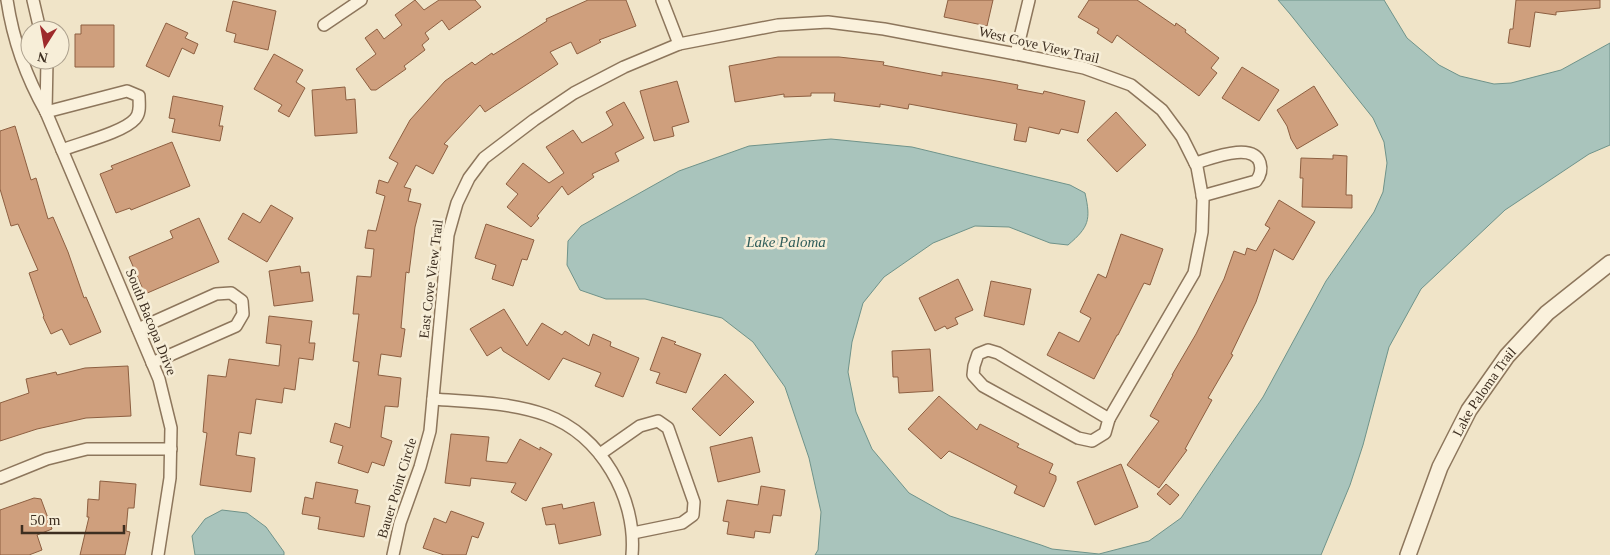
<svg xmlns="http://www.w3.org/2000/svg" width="1610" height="555" viewBox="0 0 1610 555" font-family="'Times New Roman',serif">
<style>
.water{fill:#a9c4bc;stroke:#6f938a}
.building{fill:#cf9f7d;stroke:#8d5f41}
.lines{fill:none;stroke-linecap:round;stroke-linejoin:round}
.minor-casing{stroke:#8d765c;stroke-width:14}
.tertiary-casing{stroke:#8d765c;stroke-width:18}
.minor{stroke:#faf1dc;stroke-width:11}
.tertiary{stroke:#faf1dc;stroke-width:15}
.labels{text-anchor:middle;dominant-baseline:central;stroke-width:5;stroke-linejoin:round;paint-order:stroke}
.street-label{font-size:14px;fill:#3d2e20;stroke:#f7eed8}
.water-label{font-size:15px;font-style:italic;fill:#2f5d5a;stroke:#f7eed8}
</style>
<rect width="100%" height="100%" fill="#f0e4c8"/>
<!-- water -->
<g class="water">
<path d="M1278,0H1384L1407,38L1439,65L1460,76L1494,84L1511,83L1561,70L1610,43V145L1589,154L1505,210L1421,289L1389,347L1363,445L1350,485L1321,555H815L818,550L821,512L809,458L785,387L753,342L722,318L645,299H606L580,290L567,265L568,241L581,226L679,171L749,146L831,139L912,147L1070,185L1085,193C1091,220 1089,227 1068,245L1050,243L1009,227L975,226L933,243L884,277L863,303L852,342L848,372L856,412L872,449L909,493L950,516L1041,545L1052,549L1099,554L1149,541L1181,518L1263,397L1326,281L1374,212L1383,192L1387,163L1384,142L1373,118L1290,14Z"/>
<polygon points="222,510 247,513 266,527 284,552 284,555 195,555 192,536 205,519"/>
</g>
<!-- building -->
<g class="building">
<polygon points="415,0 424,10 439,0 475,0 481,7 449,30 442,20 425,33 429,39 422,45 425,50 404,66 406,69 376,90 371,90 356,69 376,54 365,38 377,29 384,39 402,25 395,15"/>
<polygon points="588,0 626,0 636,26 599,40 601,42 577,54 571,42 550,52 558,64 485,112 480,105 444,144 448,146 433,174 416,165 404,187 411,189 408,201 421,204 415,227 409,273 406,272 401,328 405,329 401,357 381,354 378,375 401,378 398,407 385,406 381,437 392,441 384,466 372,462 368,473 338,463 343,446 330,442 335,423 350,428 359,362 353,361 359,314 353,314 357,276 371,277 374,249 365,248 368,230 376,231 385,196 376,193 379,180 388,183 398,163 389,158 410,120 445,81 472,62 475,65 492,53 493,55 547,21 546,19"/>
<polygon points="948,0 993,0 987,26 944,17"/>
<polygon points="1089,0 1137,0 1175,26 1176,23 1186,30 1185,32 1219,58 1211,68 1217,73 1199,96 1117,35 1112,43 1097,33 1099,29 1078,17"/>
<polygon points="1516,0 1600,0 1600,8 1556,12 1556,15 1535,12 1530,47 1508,43 1510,29 1513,29"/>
<polygon points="233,1 276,11 268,50 234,42 236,34 226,31"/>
<polygon points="166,23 188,33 185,38 198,44 194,54 182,48 169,77 146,66"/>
<polygon points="81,25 114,25 114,67 75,67 75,34 81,34"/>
<polygon points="274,54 303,70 296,82 305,88 289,117 278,111 282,105 254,89"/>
<polygon points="778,57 839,57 884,62 883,65 942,76 942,72 991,80 1018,85 1017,89 1043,94 1044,91 1085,101 1078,133 1061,129 1059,134 1029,127 1026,142 1014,140 1017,124 909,104 908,109 880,104 880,107 834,101 835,93 811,93 811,96 784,97 784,94 735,102 729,66"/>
<polygon points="1242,67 1279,90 1259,121 1222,98"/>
<polygon points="677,81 689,122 672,127 674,136 654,141 640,91"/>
<polygon points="1314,86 1338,125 1297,149 1291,139 1287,126 1277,110"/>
<polygon points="345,87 346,100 355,99 357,133 315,136 312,90"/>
<polygon points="173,96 223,106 219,126 223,126 220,141 172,132 175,119 169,118"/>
<polygon points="624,102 644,138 615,153 619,161 592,174 594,177 568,195 562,186 537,216 539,218 531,227 507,207 518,194 506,184 523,163 549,183 564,173 546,147 573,130 582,143 607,129 613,125 606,112"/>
<polygon points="1116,112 1146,145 1117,172 1087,140"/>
<polygon points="15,126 31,180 36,178 48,219 53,217 68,252 84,298 86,297 101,332 70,345 62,329 51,334 43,317 44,316 29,273 38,270 18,224 11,226 0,189 0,131"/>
<polygon points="172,142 190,186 131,210 130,208 116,213 100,174 113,169 111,166"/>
<polygon points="1333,155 1347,156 1346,195 1352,195 1352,208 1302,207 1303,178 1300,178 1301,158 1333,159"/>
<polygon points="1279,200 1315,222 1293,260 1274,249 1256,302 1231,354 1233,355 1208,398 1212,400 1185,449 1187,450 1159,488 1127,465 1159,421 1150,416 1173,375 1172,375 1196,334 1224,279 1234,251 1245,255 1247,248 1256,251 1270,228 1265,225"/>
<polygon points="271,205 293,218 267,262 228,239 243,213 260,223"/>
<polygon points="199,218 219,262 145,294 129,257 173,238 170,231"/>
<polygon points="486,224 534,240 527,260 522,259 513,286 492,279 496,265 475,258"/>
<polygon points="1121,234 1163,249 1150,285 1144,283 1118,335 1117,335 1094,379 1047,355 1059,332 1079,342 1091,318 1080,312 1098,274 1106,278"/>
<polygon points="300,266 301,273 309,272 313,301 274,306 269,271"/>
<polygon points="958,279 973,310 955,318 958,324 947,329 945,326 935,331 919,298"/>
<polygon points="991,281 1031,289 1024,325 984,316"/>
<polygon points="504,309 527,346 542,323 562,335 565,331 589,346 593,334 611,342 610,346 639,358 623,397 595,386 601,373 563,358 549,380 503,351 501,347 487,356 470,329"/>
<polygon points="269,316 312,321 309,343 315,343 313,360 299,358 295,390 284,388 282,403 256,399 251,434 239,432 236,455 255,458 251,492 200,485 207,433 203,432 208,375 226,377 229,359 279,366 281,345 266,343"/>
<polygon points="662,337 676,342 674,344 701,354 686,393 656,383 660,373 650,370"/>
<polygon points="930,349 933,391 899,393 898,377 893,377 892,351"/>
<polygon points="128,366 131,416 86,418 37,429 0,441 0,403 29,393 26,379 56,372 57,375 85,368"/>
<polygon points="725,374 754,402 720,436 692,409"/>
<polygon points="939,396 977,430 980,424 1019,444 1017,447 1053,464 1049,473 1056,476 1056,480 1044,507 1014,493 1017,486 949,451 941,459 908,429"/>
<polygon points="451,434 489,437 486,461 507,463 520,439 540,450 540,447 552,454 526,501 511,492 516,483 471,478 470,486 445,483"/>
<polygon points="752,437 760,472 718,482 710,447"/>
<polygon points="1121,464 1138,507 1095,525 1077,482"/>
<polygon points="100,481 136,484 134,508 128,508 126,531 130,532 125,555 80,555 89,517 87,517 88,499 99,500"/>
<polygon points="316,482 358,490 355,503 370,506 364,537 318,529 320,517 302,514 305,497 313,499"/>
<polygon points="1166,484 1179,495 1170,505 1157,494"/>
<polygon points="761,486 785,490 781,516 773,515 770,533 755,531 754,538 727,534 729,522 723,521 727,500 758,505"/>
<polygon points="34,498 41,499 52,529 37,535 42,550 29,555 0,555 0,510"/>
<polygon points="594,502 601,535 559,544 555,524 546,525 542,508 562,504 563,509"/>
<polygon points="451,511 484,523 478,538 472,536 466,555 444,555 423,548 434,518 446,523"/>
</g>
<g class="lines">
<!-- minor casing -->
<g class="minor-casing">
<g id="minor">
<path d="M7,0C13,40 26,77 46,112L159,379L171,428L170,478L158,555"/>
<polyline points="33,0 40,30"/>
<polyline points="662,0 679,44"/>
<polyline points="324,25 361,0"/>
<polyline points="1016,54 1029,0"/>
<path d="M46,112L127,91L139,96C139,103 141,113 135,119C124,132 80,143 62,150"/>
<polyline points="46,112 47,60"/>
<path d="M1195,163C1210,159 1253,141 1260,163C1262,170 1260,176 1256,181L1202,196"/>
<polyline points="138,329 216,294 231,293 242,301 243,314 236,326 152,363"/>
<polygon points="988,350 998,353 1109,419 1105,433 1092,441 1078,438 983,386 973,375 974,366 978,354"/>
<path d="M433,399C470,402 510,402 546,415C601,435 637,498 632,555"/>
<polyline points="600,454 640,426 658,421 668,428 694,502 693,515 682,523 633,533"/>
<polyline points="0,478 47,459 87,449 171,449"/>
<polyline points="393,555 400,523 420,467 430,431 448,235 457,203 469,178 484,158 534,120 574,93 624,67 679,44 778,25 828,22 884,29 1016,54 1084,68 1131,85 1162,110 1182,137 1197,167 1203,200 1202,232 1194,273 1109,419"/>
</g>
</g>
<!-- tertiary casing -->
<g class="tertiary-casing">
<g id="tertiary">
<path id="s1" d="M1408,555L1440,467L1469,410L1507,356L1547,313L1610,263"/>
</g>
</g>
<!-- minor -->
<use href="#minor" class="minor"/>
<!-- tertiary -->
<use href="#tertiary" class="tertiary"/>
</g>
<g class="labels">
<!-- street labels -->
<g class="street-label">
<text transform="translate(1039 45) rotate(13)">West Cove View Trail</text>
<text transform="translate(431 279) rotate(-83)">East Cove View Trail</text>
<text transform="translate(151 322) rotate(68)">South Bacopa Drive</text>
<text stroke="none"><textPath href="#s1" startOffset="181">Lake Paloma Trail</textPath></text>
<text transform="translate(397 488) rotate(-73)">Bauer Point Circle</text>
</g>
<!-- water labels -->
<g class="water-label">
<text x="786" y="242">Lake Paloma</text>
</g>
</g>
<!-- north arrow -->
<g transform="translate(45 45) rotate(191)"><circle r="24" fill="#f7eed8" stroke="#ada18e"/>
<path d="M0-4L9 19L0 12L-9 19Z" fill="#9e2a2b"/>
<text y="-8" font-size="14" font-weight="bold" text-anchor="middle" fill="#3d2e20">N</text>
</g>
<!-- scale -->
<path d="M22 525v8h102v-8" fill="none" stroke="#3d2e20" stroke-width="2.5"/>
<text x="30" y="525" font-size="15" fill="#3d2e20" stroke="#f7eed8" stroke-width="4" paint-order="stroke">50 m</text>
</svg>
